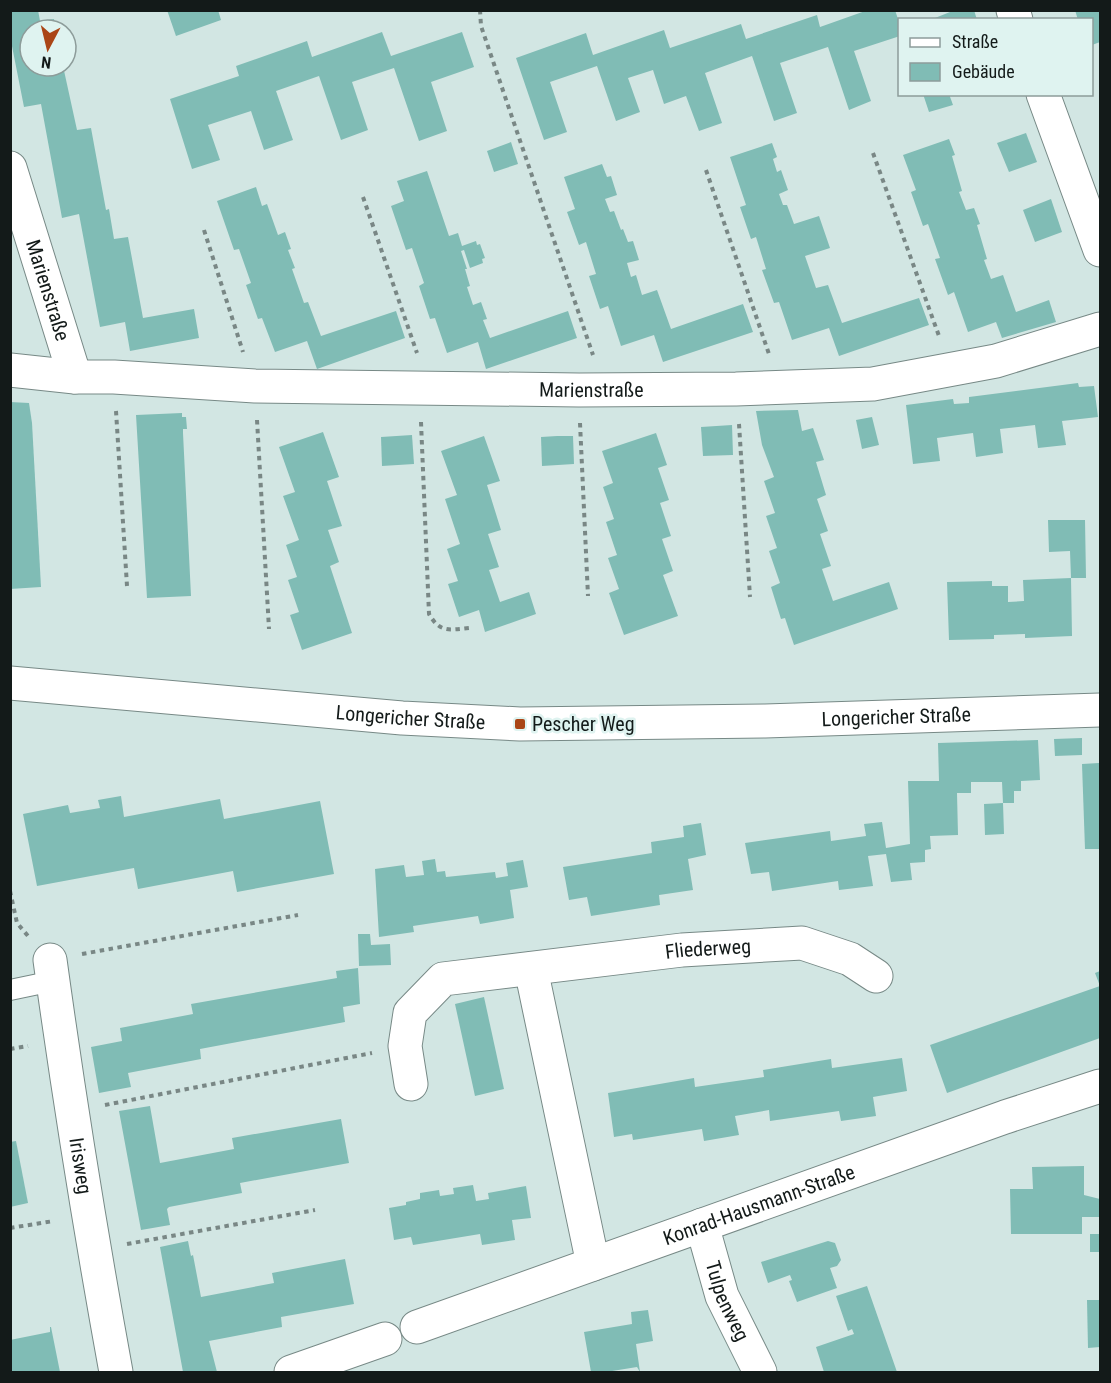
<svg xmlns="http://www.w3.org/2000/svg" width="1111" height="1383" viewBox="0 0 1111 1383" font-family="'Roboto Condensed',sans-serif">
<style>
.building{fill:#80bcb5}
.lines{fill:none;stroke-linecap:round;stroke-linejoin:round}
.service-casing{stroke:#778986;stroke-width:22}
.minor-casing{stroke:#778986;stroke-width:35}
.tertiary-casing{stroke:#778986;stroke-width:35}
.path{stroke:#798785;stroke-width:4;stroke-dasharray:4.5 4.5;stroke-linecap:butt}
.service{stroke:#fff;stroke-width:20}
.minor{stroke:#fff;stroke-width:33}
.tertiary{stroke:#fff;stroke-width:33}
.poi-dot{fill:#aa4516;stroke:#dff3f0;stroke-width:2}
.labels{text-anchor:middle;dominant-baseline:central;stroke-width:5;stroke-linejoin:round;paint-order:stroke}
.street-label{font-size:20px;fill:#131a19;stroke:#dff3f0}
.poi-label{font-size:20px;fill:#131a19;stroke:#dff3f0;text-anchor:start}
</style>
<rect width="100%" height="100%" fill="#d2e6e3"/>
<!-- building -->
<g class="building">
<polygon points="10,10 38,10 40,21 54,19 56,30 30,30 30,66 63,66 77,130 91,128 106,210 109,209 114,239 128,237 143,318 194,309 199,338 130,351 125,322 100,327 79,214 62,218 41,104 24,107 10,36"/>
<polygon points="167,10 218,10 221,20 176,36"/>
<polygon points="868,10 895,10 900,25 900,36 854,51 871,101 849,110 828,47 780,63 797,113 774,121 752,56 705,73 722,123 699,131 686,96 664,104 653,70 628,78 640,112 616,121 597,66 550,82 567,132 544,140 516,58 586,33 593,55 664,30 670,48 741,24 746,39 817,15 820,27"/>
<polygon points="955,10 974,10 977,20 930,20"/>
<polygon points="1075,10 1100,10 1100,42 1092,45 1092,20 1078,20"/>
<polygon points="382,32 391,56 462,32 474,67 431,82 447,131 419,141 394,68 352,82 368,130 341,140 319,76 276,91 293,140 264,150 251,111 208,125 220,160 192,169 170,99 239,76 236,66 307,41 312,57"/>
<polygon points="923,94 949,94 953,105 929,112"/>
<polygon points="1026,133 1037,162 1009,172 997,143"/>
<polygon points="949,139 955,155 952,156 962,191 959,192 966,210 974,208 980,224 977,225 987,259 984,260 991,279 1003,275 1016,312 1049,300 1056,322 1002,338 996,322 968,332 954,292 948,295 935,259 940,258 928,224 923,226 911,192 916,190 903,155"/>
<polygon points="511,142 518,164 494,172 487,151"/>
<polygon points="772,143 777,157 773,159 777,172 781,170 788,190 779,194 783,205 787,205 794,224 819,216 830,248 805,256 816,288 828,285 842,323 919,298 929,325 839,356 829,328 792,340 779,302 774,303 762,270 766,269 756,237 751,239 740,207 746,205 730,157"/>
<polygon points="602,164 607,177 611,176 617,195 605,199 610,212 614,211 621,230 623,229 628,242 633,241 639,260 627,263 631,277 636,275 642,295 657,290 671,329 743,304 753,332 663,362 654,335 621,346 608,306 600,309 589,276 596,274 586,242 579,245 567,212 575,209 564,177"/>
<polygon points="427,171 449,236 458,233 462,246 476,241 477,245 480,244 485,258 482,259 483,263 470,268 464,250 461,251 467,269 465,269 470,286 467,287 473,305 481,302 487,319 483,320 490,338 568,311 577,338 486,369 478,342 447,353 435,318 430,319 419,286 424,283 412,248 406,250 391,206 404,201 397,181"/>
<polygon points="256,187 262,206 267,204 278,235 285,232 291,249 288,250 295,268 292,269 304,303 308,302 321,336 396,311 405,338 317,369 307,341 275,352 262,318 258,319 246,285 251,283 239,249 234,250 217,201"/>
<polygon points="1051,199 1062,232 1035,242 1023,210"/>
<polygon points="1078,383 1079,387 1094,386 1098,417 1062,421 1066,445 1038,448 1035,425 1000,429 1003,453 976,457 973,433 958,435 937,438 940,461 913,464 906,405 953,399 954,404 969,403 969,397"/>
<polygon points="10,402 29,403 32,423 41,587 10,589"/>
<polygon points="798,410 802,431 813,428 824,460 816,462 826,495 817,499 828,531 820,534 831,566 822,569 833,601 889,582 898,609 794,645 785,618 781,619 771,587 780,583 769,551 777,548 766,516 775,513 764,481 774,477 762,445 756,411"/>
<polygon points="182,413 182,417 186,417 187,429 183,429 183,433 191,596 147,598 136,415"/>
<polygon points="872,417 879,445 862,449 856,420"/>
<polygon points="732,425 733,455 703,456 701,427"/>
<polygon points="323,432 339,477 327,481 342,526 328,530 339,562 330,566 352,633 302,650 290,615 299,612 288,580 297,577 286,545 299,540 283,496 295,492 279,447"/>
<polygon points="656,433 667,465 658,468 669,500 660,503 671,536 662,539 673,571 663,575 678,616 624,635 609,593 619,589 608,558 617,555 606,522 614,519 603,487 613,483 602,451"/>
<polygon points="412,435 414,464 382,466 381,437"/>
<polygon points="484,436 500,481 487,485 501,530 488,534 499,567 489,570 500,602 529,592 536,614 485,632 479,610 459,617 448,584 458,581 447,549 460,544 445,499 457,495 441,451"/>
<polygon points="557,436 573,436 574,464 542,466 541,437"/>
<polygon points="1048,520 1085,520 1086,578 1071,578 1070,551 1049,552"/>
<polygon points="1071,578 1072,636 1025,638 1025,634 994,635 994,639 949,640 947,582 992,581 992,586 1008,586 1008,602 1024,601 1023,580"/>
<polygon points="1082,738 1082,755 1055,756 1054,739"/>
<polygon points="1038,740 1040,780 1021,781 1021,791 1014,791 1014,803 1003,803 1004,834 985,835 984,804 1003,803 1002,782 971,782 971,793 957,793 958,835 930,836 931,849 925,850 925,862 910,863 912,880 891,882 886,854 868,856 873,886 839,890 838,881 772,891 769,872 751,874 745,843 830,831 831,841 866,836 864,824 882,822 886,848 910,844 908,781 939,781 938,743"/>
<polygon points="1099,763 1100,849 1085,849 1082,764"/>
<polygon points="121,796 124,817 220,799 224,819 320,801 334,874 237,892 233,871 138,889 134,868 37,886 23,814 68,805 70,813 100,808 98,800"/>
<polygon points="701,823 706,855 688,859 693,890 659,895 660,905 591,916 587,897 569,900 563,867 652,853 651,842 684,837 683,826"/>
<polygon points="435,859 437,872 445,871 446,877 495,872 496,878 508,876 506,863 523,860 528,887 510,890 514,918 480,924 478,916 413,926 414,932 379,937 375,869 404,865 406,877 424,875 422,861"/>
<polygon points="358,934 370,934 371,945 390,944 391,965 359,966"/>
<polygon points="358,968 360,1004 343,1007 345,1022 200,1049 201,1059 128,1073 131,1087 99,1093 91,1047 122,1041 120,1028 193,1014 191,1004 337,978 336,971"/>
<polygon points="1100,971 1100,1038 947,1093 930,1045 1100,986 1095,973"/>
<polygon points="484,997 504,1089 475,1096 455,1004"/>
<polygon points="902,1058 907,1091 873,1097 876,1116 841,1121 839,1111 770,1121 769,1110 735,1116 739,1135 704,1141 702,1129 633,1140 632,1134 614,1137 608,1093 694,1078 695,1087 764,1077 763,1070 831,1059 832,1068"/>
<polygon points="150,1106 160,1163 234,1149 232,1138 341,1119 349,1163 240,1183 242,1193 169,1207 167,1209 170,1225 141,1230 119,1111"/>
<polygon points="16,1141 28,1203 10,1207 10,1142"/>
<polygon points="1084,1166 1084,1195 1100,1199 1100,1217 1082,1217 1082,1234 1011,1234 1010,1189 1033,1189 1032,1167"/>
<polygon points="473,1185 476,1201 489,1199 488,1193 526,1186 531,1218 512,1220 515,1240 482,1245 480,1234 413,1245 411,1237 394,1240 389,1208 406,1205 406,1202 420,1199 420,1193 439,1190 440,1196 454,1194 453,1188"/>
<rect x="1090" y="1234" width="10" height="18"/>
<polygon points="188,1241 191,1256 193,1255 201,1297 274,1283 272,1273 345,1259 354,1304 281,1317 282,1327 209,1341 217,1372 183,1372 160,1247"/>
<polygon points="828,1241 835,1243 841,1260 837,1266 830,1268 837,1288 797,1302 789,1281 792,1280 790,1275 768,1283 761,1262"/>
<polygon points="867,1286 897,1372 824,1372 816,1347 854,1334 852,1329 848,1331 836,1296"/>
<polygon points="1087,1300 1100,1300 1100,1347 1088,1348"/>
<polygon points="648,1310 653,1341 636,1344 640,1372 637,1367 606,1372 591,1372 584,1332 632,1324 631,1312"/>
<polygon points="50,1327 51,1327 60,1372 10,1372 10,1340 50,1332"/>
</g>
<g class="lines">
<!-- service casing -->
<g class="service-casing">
<polyline id="service" points="10,990 53,981"/>
</g>
<!-- minor casing -->
<g class="minor-casing">
<g id="minor">
<polyline points="1013,10 1016,20"/>
<polyline points="1043,94 1100,250"/>
<path id="s1" d="M10,168L75,377"/>
<path id="s2" d="M10,370L75,377H114L255,386L579,390L736,389L873,384L996,361L1100,329"/>
<path id="s3" d="M50,960C69,1098 91,1235 116,1372"/>
<polyline points="531,969 593,1264"/>
<path id="s4" d="M411,1084L405,1046L410,1013L443,979L682,950L802,943L850,959L876,976"/>
<path id="s5" d="M702,1225L722,1296L760,1372"/>
<path id="s6" d="M417,1327L1005,1117L1100,1086"/>
<polyline points="291,1372 385,1339"/>
</g>
</g>
<!-- tertiary casing -->
<g class="tertiary-casing">
<g id="tertiary">
<path id="s7" d="M10,683L402,718L520,724L765,721L1100,710"/>
</g>
</g>
<!-- path -->
<g class="path">
<polyline points="480,10 481,26 593,355"/>
<polyline points="873,153 939,336"/>
<polyline points="706,170 769,354"/>
<polyline points="363,197 417,353"/>
<polyline points="204,230 243,352"/>
<polyline points="116,411 127,586"/>
<polyline points="257,420 269,629"/>
<path d="M421,422L429,614C440,633 449,630 469,628"/>
<polyline points="580,423 588,596"/>
<polyline points="739,424 750,597"/>
<polyline points="10,891 17,923 28,936"/>
<polyline points="82,954 298,915"/>
<polyline points="10,1049 28,1046"/>
<polyline points="105,1105 372,1053"/>
<polyline points="10,1228 54,1221"/>
<polyline points="127,1244 315,1210"/>
</g>
<!-- service -->
<use href="#service" class="service"/>
<!-- minor -->
<use href="#minor" class="minor"/>
<!-- tertiary -->
<use href="#tertiary" class="tertiary"/>
</g>
<!-- markers -->
<rect class="poi-dot" x="514" y="718" width="12" height="12" rx="3"/>
<g class="labels">
<!-- street labels -->
<g class="street-label">
<text stroke="none"><textPath href="#s1" startOffset="128">Marienstraße</textPath></text>
<text stroke="none"><textPath href="#s2" startOffset="582">Marienstraße</textPath></text>
<text stroke="none"><textPath href="#s7" startOffset="402">Longericher Straße</textPath></text>
<text stroke="none"><textPath href="#s7" startOffset="888">Longericher Straße</textPath></text>
<text stroke="none"><textPath href="#s4" startOffset="386">Fliederweg</textPath></text>
<text stroke="none"><textPath href="#s3" startOffset="208">Irisweg</textPath></text>
<text stroke="none"><textPath href="#s6" startOffset="363">Konrad-Hausmann-Straße</textPath></text>
<text stroke="none"><textPath href="#s5" startOffset="80">Tulpenweg</textPath></text>
</g>
<!-- poi labels -->
<g class="poi-label">
<text x="532" y="724">Pescher Weg</text>
</g>
</g>
<!-- border -->
<rect width="1111" height="1383" fill="none" stroke="#131a19" stroke-width="24"/>
<!-- legend -->
<rect x="898" y="18" width="195" height="78" fill="#dff3f0" stroke="#8d9c9a" stroke-width="1.5"/>
<rect x="910" y="38" width="30" height="9" fill="#ffffff" stroke="#8d9c9a" stroke-width="1.5"/>
<text x="952" y="48" font-size="18" fill="#131a19">Straße</text>
<rect x="910" y="63" width="30" height="18" fill="#80bcb5" stroke="#8d9c9a" stroke-width="1.5"/>
<text x="952" y="78" font-size="18" fill="#131a19">Gebäude</text>
<!-- north arrow -->
<g transform="translate(48 48) rotate(187)"><circle r="28" fill="#dff3f0" stroke="#8d9c9a" stroke-width="1.5"/>
<path d="M0-4.5L10 22L0 15L-10 22Z" fill="#aa4516"/>
<text y="-9" font-size="16" font-weight="bold" text-anchor="middle" fill="#131a19">N</text>
</g>
</svg>
